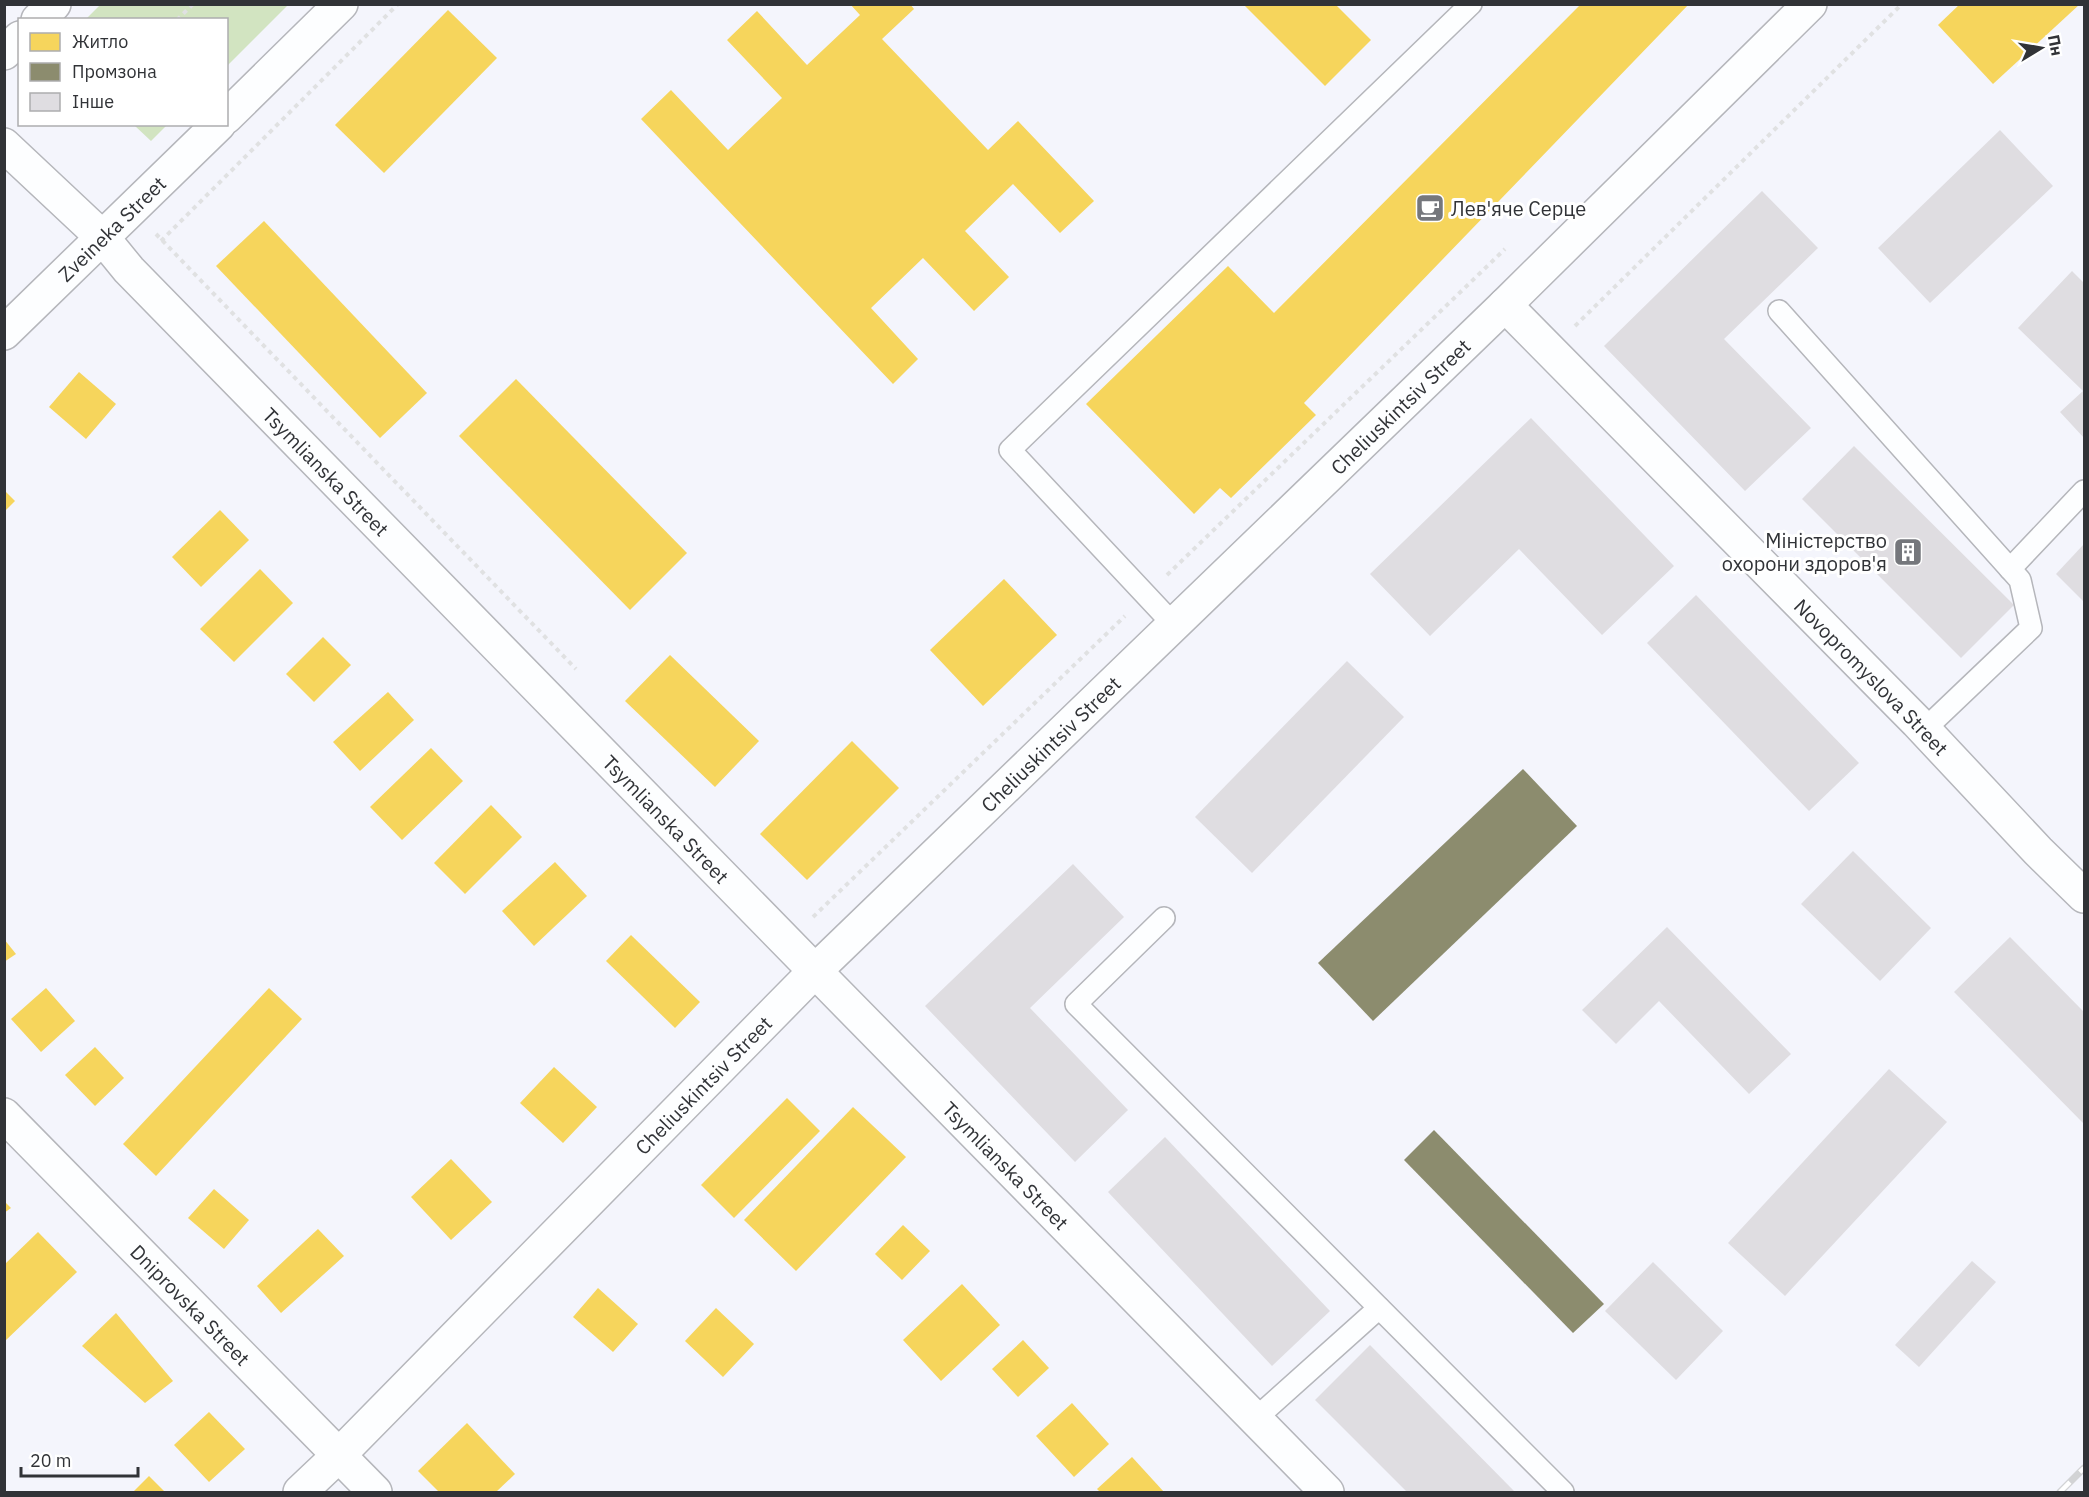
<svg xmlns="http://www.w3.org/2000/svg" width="2089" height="1497" viewBox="0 0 2089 1497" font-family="'IBM Plex Sans',sans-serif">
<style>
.green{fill:#d2e4c1}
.homes{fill:#f6d55c}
.industry{fill:#8c8c6e}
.building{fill:#dfdde1}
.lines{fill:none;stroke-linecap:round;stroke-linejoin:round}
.service-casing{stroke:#b5b6bb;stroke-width:24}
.minor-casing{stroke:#b5b6bb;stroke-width:36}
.tertiary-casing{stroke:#b5b6bb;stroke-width:36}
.path{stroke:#e0e1e2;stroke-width:4;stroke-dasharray:4.5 4.5;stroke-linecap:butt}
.service{stroke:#fdfeff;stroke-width:21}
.minor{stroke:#fdfeff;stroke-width:33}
.tertiary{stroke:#fdfeff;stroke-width:33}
.rail-casing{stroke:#d2d3d5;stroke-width:7}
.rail{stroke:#fff;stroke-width:4.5;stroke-dasharray:14;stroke-linecap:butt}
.labels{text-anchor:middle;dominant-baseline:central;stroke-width:6;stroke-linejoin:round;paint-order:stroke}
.poi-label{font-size:20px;fill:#313337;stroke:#fff;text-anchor:start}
.street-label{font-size:20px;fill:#313337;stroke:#fff}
</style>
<rect width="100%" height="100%" fill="#f4f5fc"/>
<!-- green -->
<g class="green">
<polygon points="101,4 288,4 288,5 227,66 226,20 86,19"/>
<polygon points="134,125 167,125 151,141"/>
</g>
<!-- homes -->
<g class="homes">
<polygon points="850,4 910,4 914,9 882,39 988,150 1018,121 1094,201 1060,233 1013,184 965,231 1009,277 974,311 923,258 871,308 918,359 893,384 641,119 671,90 728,150 782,98 727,40 757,11 807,65 860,15"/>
<polygon points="1243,4 1335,4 1371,40 1325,86"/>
<polygon points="1581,4 1689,4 1304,403 1316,415 1231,498 1220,488 1194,514 1086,404 1228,266 1274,313"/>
<polygon points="1960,4 2080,4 1993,84 1938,25"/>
<polygon points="448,10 497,58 384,173 335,125"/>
<polygon points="264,221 427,393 380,438 216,266"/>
<polygon points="79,372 116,404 86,439 49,407"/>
<polygon points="516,379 687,553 630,610 459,436"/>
<polygon points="4,490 15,501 4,512"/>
<polygon points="220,510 249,540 201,587 172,557"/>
<polygon points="260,569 293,603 234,662 200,629"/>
<polygon points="1004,579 1057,635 983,706 930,650"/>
<polygon points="323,637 351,665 314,702 286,674"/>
<polygon points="670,655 759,741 715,787 625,701"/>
<polygon points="388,692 414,720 360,771 333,742"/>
<polygon points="852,741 899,788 807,880 760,834"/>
<polygon points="431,748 463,781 402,840 370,807"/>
<polygon points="491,805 522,837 465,894 434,863"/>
<polygon points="555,862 587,896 534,946 502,911"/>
<polygon points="631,935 700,1002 675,1028 606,961"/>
<polygon points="4,939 16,954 4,962"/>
<polygon points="46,988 75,1021 41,1052 11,1019"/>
<polygon points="269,988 302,1019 156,1176 123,1144"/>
<polygon points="95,1047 124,1078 95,1106 65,1075"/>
<polygon points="554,1067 597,1107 563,1143 520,1103"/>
<polygon points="787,1098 820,1131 734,1218 701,1185"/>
<polygon points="853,1107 906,1157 796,1271 744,1220"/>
<polygon points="451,1159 492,1202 451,1240 411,1197"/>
<polygon points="214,1189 249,1220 224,1249 188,1218"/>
<polygon points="4,1201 11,1208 4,1213"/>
<polygon points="903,1225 930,1251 902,1280 875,1254"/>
<polygon points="318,1229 344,1256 281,1313 257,1286"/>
<polygon points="38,1232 77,1272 4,1342 4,1265"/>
<polygon points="962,1284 1000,1325 941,1381 903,1340"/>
<polygon points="598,1288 638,1324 613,1352 573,1317"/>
<polygon points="716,1308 754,1344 723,1377 685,1341"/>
<polygon points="116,1313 173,1381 145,1403 82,1346"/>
<polygon points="1023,1340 1049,1368 1018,1397 992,1369"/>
<polygon points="1072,1403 1109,1444 1074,1477 1036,1436"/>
<polygon points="209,1412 245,1449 209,1482 174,1445"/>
<polygon points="467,1423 515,1474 496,1492 439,1492 418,1471"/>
<polygon points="1132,1457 1164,1492 1100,1492 1097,1489"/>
<polygon points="149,1476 165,1492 133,1492"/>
</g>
<!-- industry -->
<g class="industry">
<polygon points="1523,769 1577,826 1373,1021 1318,963"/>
<polygon points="1434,1130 1604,1304 1573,1333 1404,1160"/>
</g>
<!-- building -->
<g class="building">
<polygon points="2000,130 2053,186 1930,303 1878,248"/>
<polygon points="1762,191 1818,248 1724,339 1811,428 1745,491 1604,346"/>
<polygon points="2072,271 2084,283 2084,438 2060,412 2083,391 2018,328"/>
<polygon points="1531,418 1674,566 1602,635 1519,549 1430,636 1370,574"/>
<polygon points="1854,446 2014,605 1961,658 1802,499"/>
<polygon points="2084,544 2084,602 2056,574"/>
<polygon points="1696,595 1859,763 1809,811 1647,643"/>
<polygon points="1347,661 1404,717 1252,873 1195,817"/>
<polygon points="1853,851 1931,928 1880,981 1801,904"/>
<polygon points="1073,864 1124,917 1030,1008 1128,1110 1075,1162 925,1006"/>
<polygon points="1667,927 1791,1054 1749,1094 1659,1001 1616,1044 1582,1010"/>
<polygon points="2010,937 2084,1012 2084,1124 1954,992"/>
<polygon points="1889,1069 1947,1122 1785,1296 1728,1243"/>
<polygon points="1165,1137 1330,1311 1272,1366 1108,1192"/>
<polygon points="1972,1261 1996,1282 1919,1367 1895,1345"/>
<polygon points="1653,1262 1723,1331 1676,1380 1605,1311"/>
<polygon points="1370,1345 1515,1492 1407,1492 1315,1400"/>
</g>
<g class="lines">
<!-- service casing -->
<g class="service-casing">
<g id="service">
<polyline points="1779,311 2020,580 2031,628 1925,729"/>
<polyline points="2010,569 2084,491"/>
<polyline points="1174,625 1010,450 1471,4"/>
<polyline points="1164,918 1076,1004 1563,1492"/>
<polyline points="1255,1419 1379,1308"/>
</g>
</g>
<!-- minor casing -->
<g class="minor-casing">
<g id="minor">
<polyline points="38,20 54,4"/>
<polyline points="4,53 20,38"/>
<polyline points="226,117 341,4"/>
<path id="s1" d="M1505,305L1917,722L2038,851L2084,896"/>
<path id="s2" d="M4,333L219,124"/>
<path id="s3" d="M4,1115L375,1492"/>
<path id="s4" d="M300,1492L338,1456L815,971L1327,1492"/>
</g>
</g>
<!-- tertiary casing -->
<g class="tertiary-casing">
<g id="tertiary">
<path id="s5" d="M4,145L102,237L129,270L815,971L1505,305L1810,4"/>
</g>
</g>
<!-- path -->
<g class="path">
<polyline points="177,20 193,4"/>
<polyline points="156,234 576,669"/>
<polyline points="161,241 398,4"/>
<polyline points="1575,326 1902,4"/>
<polyline points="1167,575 1505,249"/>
<polyline points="813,917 1125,616"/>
</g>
<!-- service -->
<use href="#service" class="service"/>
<!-- minor -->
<use href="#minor" class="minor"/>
<!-- tertiary -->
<use href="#tertiary" class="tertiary"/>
<!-- rail casing -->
<g class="rail-casing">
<polyline id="rail" points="2060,1492 2084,1468"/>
</g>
<!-- rail -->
<use href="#rail" class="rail"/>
</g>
<!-- icons -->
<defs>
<g id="cafe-square" transform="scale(1.5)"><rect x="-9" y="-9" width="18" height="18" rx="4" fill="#75777c" stroke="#fff"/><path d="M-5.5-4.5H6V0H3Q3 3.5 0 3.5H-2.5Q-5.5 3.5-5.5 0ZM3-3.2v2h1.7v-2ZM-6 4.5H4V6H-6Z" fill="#fff"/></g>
<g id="building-square" transform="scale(1.5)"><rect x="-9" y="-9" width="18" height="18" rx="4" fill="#75777c" stroke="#fff"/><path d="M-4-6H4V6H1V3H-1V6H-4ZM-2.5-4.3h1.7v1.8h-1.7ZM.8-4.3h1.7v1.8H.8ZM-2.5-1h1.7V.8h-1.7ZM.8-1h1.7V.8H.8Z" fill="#fff"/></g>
</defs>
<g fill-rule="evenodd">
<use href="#cafe-square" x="1430" y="208"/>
<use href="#building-square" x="1908" y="552"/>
</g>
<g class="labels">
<!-- poi labels -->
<g class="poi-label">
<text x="1451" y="208">Лев'яче Серце</text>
<text x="1887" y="540" text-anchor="end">Міністерство<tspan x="1887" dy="23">охорони здоров'я</tspan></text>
</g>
<!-- street labels -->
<g class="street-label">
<text stroke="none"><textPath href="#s2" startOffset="150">Zveineka Street</textPath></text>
<text stroke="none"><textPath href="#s5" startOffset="1971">Cheliuskintsiv Street</textPath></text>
<text stroke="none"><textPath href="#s5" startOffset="459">Tsymlianska Street</textPath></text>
<text stroke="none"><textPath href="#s1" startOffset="522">Novopromyslova Street</textPath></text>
<text stroke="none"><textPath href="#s5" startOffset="1485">Cheliuskintsiv Street</textPath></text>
<text stroke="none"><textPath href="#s5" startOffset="945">Tsymlianska Street</textPath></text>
<text stroke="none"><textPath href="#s4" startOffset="573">Cheliuskintsiv Street</textPath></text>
<text stroke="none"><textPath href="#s4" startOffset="1005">Tsymlianska Street</textPath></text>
<text stroke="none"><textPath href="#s3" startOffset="266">Dniprovska Street</textPath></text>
</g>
</g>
<!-- border -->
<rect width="2089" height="1497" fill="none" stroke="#313337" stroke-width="12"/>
<!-- legend -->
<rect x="18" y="18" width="210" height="108" fill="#ffffff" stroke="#adadaf" stroke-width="1.5"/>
<rect x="30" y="33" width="30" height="18" fill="#f6d55c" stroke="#adadaf" stroke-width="1.5"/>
<text x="72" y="48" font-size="18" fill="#313337">Житло</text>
<rect x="30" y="63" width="30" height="18" fill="#8c8c6e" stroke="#adadaf" stroke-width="1.5"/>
<text x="72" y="78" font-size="18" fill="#313337">Промзона</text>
<rect x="30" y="93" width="30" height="18" fill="#dfdde1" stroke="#adadaf" stroke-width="1.5"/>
<text x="72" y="108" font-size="18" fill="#313337">Інше</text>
<!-- north arrow -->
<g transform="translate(2041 48) rotate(79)" stroke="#ffffff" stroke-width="4.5" paint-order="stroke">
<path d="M0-4.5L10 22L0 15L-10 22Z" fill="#313337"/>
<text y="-9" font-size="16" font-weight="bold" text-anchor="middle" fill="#313337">Пн</text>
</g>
<!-- scale -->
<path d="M21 1467v9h117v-9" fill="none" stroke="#313337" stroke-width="3"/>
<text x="30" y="1467" font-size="18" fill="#313337" stroke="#ffffff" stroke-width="4.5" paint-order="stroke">20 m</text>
</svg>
